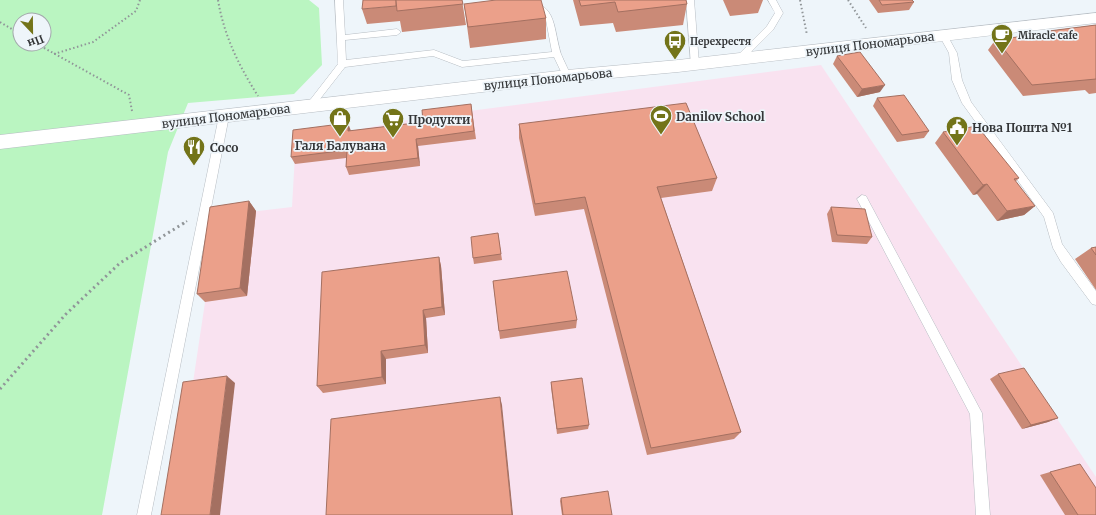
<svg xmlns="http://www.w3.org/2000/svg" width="1096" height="515" viewBox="0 0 1096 515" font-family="Merriweather,serif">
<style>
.industrial{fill:#f9e2f0}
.green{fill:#baf5c1;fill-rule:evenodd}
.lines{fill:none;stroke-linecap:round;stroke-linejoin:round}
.service-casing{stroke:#b7bdc3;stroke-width:1}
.tertiary-casing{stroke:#b7bdc3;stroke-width:1}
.path-far1{stroke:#909598;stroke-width:2;stroke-dasharray:1.5 2.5;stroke-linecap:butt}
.path{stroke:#909598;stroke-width:3;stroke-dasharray:2 3.5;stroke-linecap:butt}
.service{fill:#fff;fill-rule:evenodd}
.tertiary{fill:#fff;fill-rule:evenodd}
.wall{fill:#ca8a77}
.shaded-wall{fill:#a47061}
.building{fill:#eba08a;stroke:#a47061}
.labels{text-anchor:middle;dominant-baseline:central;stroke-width:3.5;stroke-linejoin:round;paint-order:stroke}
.far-poi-label{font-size:10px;font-weight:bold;fill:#333537;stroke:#eef5fa;text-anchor:start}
.street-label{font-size:12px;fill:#333537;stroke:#eef5fa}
.poi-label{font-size:12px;font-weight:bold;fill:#333537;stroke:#eef5fa;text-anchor:start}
</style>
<rect width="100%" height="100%" fill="#eef5fa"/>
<!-- industrial -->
<polygon class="industrial" points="821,65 1096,477 1096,515 220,515 192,389 218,216 292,207 296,137 351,131 423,117"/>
<!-- green -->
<path class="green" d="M0,0H309L319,8L322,65L294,94L188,103L168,152L102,515H0ZM20,20H44V44H20Z"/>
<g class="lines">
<!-- service casing -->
<g class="service-casing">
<g id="service">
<path d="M335,0H343L345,35L397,29L401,32L397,35L345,40L346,60L434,50L463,61L552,52L546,20L538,11L516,0C558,0 552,24 561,54C564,61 568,69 571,76L567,79L564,78L554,57L462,67L433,56L345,67L313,108H307V104L338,64Z"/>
<polygon points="686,0 694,0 699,64 695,67 691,64"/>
<polygon points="768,0 776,0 783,13 773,30 742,61 736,61 736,57 767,26 775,13"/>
<polygon points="943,32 946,33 957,53 962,80 971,102 1053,213 1062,244 1096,291 1096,305 1092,304 1061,262 1053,248 1044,217 962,103 952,80 949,53 939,35"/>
<polygon points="224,113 229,116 151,515 137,515 219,116"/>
<polygon points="862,195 866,196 982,413 990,515 976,515 970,414 857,199"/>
</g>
</g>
<!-- tertiary casing -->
<g class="tertiary-casing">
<polygon id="tertiary" points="1096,13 1096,23 678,72 567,82 0,149 0,135 567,70 678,60"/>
</g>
<!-- path-far1 -->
<g class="path-far1">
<path d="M218,0C224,36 239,66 258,96"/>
<polyline points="800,0 807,35"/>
<polyline points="848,0 866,28"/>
<polyline points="0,22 20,34"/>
<polyline points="37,44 129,95 132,111"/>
<polyline points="54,54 93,42 136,11 140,0"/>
<polyline points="183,224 187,221"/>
</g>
<!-- path -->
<polyline class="path" points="0,389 66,314 120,263 184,223"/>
<!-- service -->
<use href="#service" class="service"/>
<!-- tertiary -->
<use href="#tertiary" class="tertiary"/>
</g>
<!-- wall -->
<g class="wall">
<polygon points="462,0 466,25 402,32 400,21 367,24 362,9"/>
<polygon points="573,0 686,0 687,4 683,25 616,32 613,23 580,26"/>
<polygon points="723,0 763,0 758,13 730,16"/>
<polygon points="869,0 912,0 914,2 909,10 878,13"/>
<polygon points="464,4 546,18 546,39 470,48"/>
<polygon points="1096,25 1096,93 1089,94 1085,90 1023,96 988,50 996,39 1046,34 1049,31"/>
<polygon points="837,56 880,92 857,97 833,64"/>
<polygon points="877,98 929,131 924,138 897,142 873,106"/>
<polygon points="471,104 476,139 418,146 420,166 349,175 346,167 346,158 295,164 291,157 351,131 423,122"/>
<polygon points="519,124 717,178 712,191 661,198 741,432 734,439 647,455 584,209 535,216 519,138"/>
<polygon points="943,132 1019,178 1015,182 1035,206 1024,215 997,221 977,194 973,195 935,143"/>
<polygon points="249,201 256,211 247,296 205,302 197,294"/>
<polygon points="831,207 872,237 867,244 832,242 827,214"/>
<polygon points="498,233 502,260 474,264 473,258"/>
<polygon points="1096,247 1096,290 1075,259 1091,248"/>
<polygon points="439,257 441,266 445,315 426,318 428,353 386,359 386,384 323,393 317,386"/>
<polygon points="493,281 577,320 576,328 500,339"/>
<polygon points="998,374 1058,418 1048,422 1022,429 990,379"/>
<polygon points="551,382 589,425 588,429 557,434 551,387"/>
<polygon points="1050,472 1096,515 1065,515 1040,475"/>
<polygon points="561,498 612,515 562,515 560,501"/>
</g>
<!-- shaded-wall -->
<g class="shaded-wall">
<polygon points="885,85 880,92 857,97 862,89"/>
<polygon points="348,123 351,131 348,131"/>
<polygon points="416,139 418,146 420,166 418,158"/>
<polygon points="987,184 977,194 973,195 983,185"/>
<polygon points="249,201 256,211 247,296 240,288"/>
<polygon points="1035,206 1024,215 997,221 1007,211"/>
<polygon points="439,257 441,266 445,315 442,307"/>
<polygon points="423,310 426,318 428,353 425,345"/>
<polygon points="381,351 386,359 386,384 382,377"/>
<polygon points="227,376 235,383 220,515 210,515"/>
<polygon points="500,397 502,405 513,515 512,515"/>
<polygon points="1058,418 1048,422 1022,429 1031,425"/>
</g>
<!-- building -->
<g class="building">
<polygon points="363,0 396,0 396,6 362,9"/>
<polygon points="396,0 462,0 463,4 397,11"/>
<polygon points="496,0 541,0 546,18 468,27 464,4"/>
<polygon points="579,0 686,0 687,4 618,12 615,2 581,6"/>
<polygon points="879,0 912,0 914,2 882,5"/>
<polygon points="1096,25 1096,79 1032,85 996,39 1052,34 1049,31"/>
<polygon points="860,52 885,85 862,89 837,56"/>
<polygon points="904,95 929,131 902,135 877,98"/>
<polygon points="686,103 717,178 657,187 741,432 651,448 585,197 535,204 519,124"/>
<polygon points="471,104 474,131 416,139 418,158 346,167 347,150 291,157 293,130 348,123 348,131 423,122 422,110"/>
<polygon points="977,126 1019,178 1014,179 1035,206 1007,211 987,184 983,185 943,132"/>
<polygon points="249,201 240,288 197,294 210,207"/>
<polygon points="831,207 865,209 872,237 837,235"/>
<polygon points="498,233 501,254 473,258 471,237"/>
<polygon points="1096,247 1096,255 1091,248"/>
<polygon points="439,257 442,307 423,310 425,345 381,351 382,377 317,386 322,272"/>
<polygon points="567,271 577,320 499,331 493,281"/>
<polygon points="1024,368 1058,418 1031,425 998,374"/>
<polygon points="227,376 210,515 161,515 183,382"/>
<polygon points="582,378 589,425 557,429 551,382"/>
<polygon points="500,397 512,515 326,515 331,419"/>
<polygon points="1080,464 1096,488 1096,515 1078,515 1050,472"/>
<polygon points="608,491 612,515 563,515 561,498"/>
</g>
<!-- icons -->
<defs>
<g id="cafe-pin" transform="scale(1.15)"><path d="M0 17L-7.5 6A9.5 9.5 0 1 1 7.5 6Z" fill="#737419" stroke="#eef5fa"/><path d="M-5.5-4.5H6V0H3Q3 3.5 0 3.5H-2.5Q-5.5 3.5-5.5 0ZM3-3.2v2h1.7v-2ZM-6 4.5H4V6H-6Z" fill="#fff"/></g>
<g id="bus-pin" transform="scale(1.15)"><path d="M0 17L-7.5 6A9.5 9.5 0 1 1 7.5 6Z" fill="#737419" stroke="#eef5fa"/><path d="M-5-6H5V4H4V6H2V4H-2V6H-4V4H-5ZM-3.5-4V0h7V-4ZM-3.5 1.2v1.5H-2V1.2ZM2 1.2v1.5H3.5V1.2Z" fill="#fff"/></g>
<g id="stadium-pin" transform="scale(1.15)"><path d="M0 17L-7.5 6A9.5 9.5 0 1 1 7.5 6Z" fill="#737419" stroke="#eef5fa"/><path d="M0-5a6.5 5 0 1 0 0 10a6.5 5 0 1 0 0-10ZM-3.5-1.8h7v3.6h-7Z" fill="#fff"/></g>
<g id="shop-pin" transform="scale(1.15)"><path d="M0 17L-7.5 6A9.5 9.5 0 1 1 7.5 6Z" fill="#737419" stroke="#eef5fa"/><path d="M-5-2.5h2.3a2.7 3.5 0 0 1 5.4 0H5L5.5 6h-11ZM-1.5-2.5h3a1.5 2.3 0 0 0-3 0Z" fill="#fff"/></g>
<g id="supermarket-pin" transform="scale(1.15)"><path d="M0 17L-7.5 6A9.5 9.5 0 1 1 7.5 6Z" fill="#737419" stroke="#eef5fa"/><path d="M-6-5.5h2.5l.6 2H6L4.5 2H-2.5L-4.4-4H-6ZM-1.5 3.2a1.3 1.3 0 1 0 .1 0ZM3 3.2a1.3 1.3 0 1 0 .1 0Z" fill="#fff"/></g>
<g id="civic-pin" transform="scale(1.15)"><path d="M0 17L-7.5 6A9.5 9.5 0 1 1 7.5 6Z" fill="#737419" stroke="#eef5fa"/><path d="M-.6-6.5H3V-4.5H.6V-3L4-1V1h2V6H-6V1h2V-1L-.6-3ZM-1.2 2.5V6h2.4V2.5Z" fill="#fff"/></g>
<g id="restaurant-pin" transform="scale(1.15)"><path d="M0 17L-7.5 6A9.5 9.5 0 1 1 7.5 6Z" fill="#737419" stroke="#eef5fa"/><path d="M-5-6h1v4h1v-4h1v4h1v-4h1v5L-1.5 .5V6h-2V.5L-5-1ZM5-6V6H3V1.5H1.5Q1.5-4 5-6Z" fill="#fff"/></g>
</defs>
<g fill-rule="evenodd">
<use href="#cafe-pin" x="1002" y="35"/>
<use href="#bus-pin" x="675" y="41"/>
<use href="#stadium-pin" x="661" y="116"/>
<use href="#shop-pin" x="340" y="118"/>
<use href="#supermarket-pin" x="393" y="119"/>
<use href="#civic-pin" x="957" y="127"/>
<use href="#restaurant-pin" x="194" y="147"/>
</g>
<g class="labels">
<!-- far-poi labels -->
<g class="far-poi-label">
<text x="1018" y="35">Miracle cafe</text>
<text x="690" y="41">Перехрестя</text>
</g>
<!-- street labels -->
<g class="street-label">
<text transform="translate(870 44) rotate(-7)">вулиця Пономарьова</text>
<text transform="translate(548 79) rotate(-6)">вулиця Пономарьова</text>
<text transform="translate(226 116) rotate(-7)">вулиця Пономарьова</text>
</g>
<!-- poi labels -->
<g class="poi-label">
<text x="676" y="116">Danilov School</text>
<text x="408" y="119">Продукти</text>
<text x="972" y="127">Нова Пошта №1</text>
<text x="340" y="145" text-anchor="middle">Галя Балувана</text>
<text x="210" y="147">Сосо</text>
</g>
</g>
<!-- north arrow -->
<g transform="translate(32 32) rotate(158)"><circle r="19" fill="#eef5fa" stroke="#a3a8ac"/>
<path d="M0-3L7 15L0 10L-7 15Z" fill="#737419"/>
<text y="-6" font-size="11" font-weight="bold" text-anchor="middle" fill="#333537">Пн</text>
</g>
</svg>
